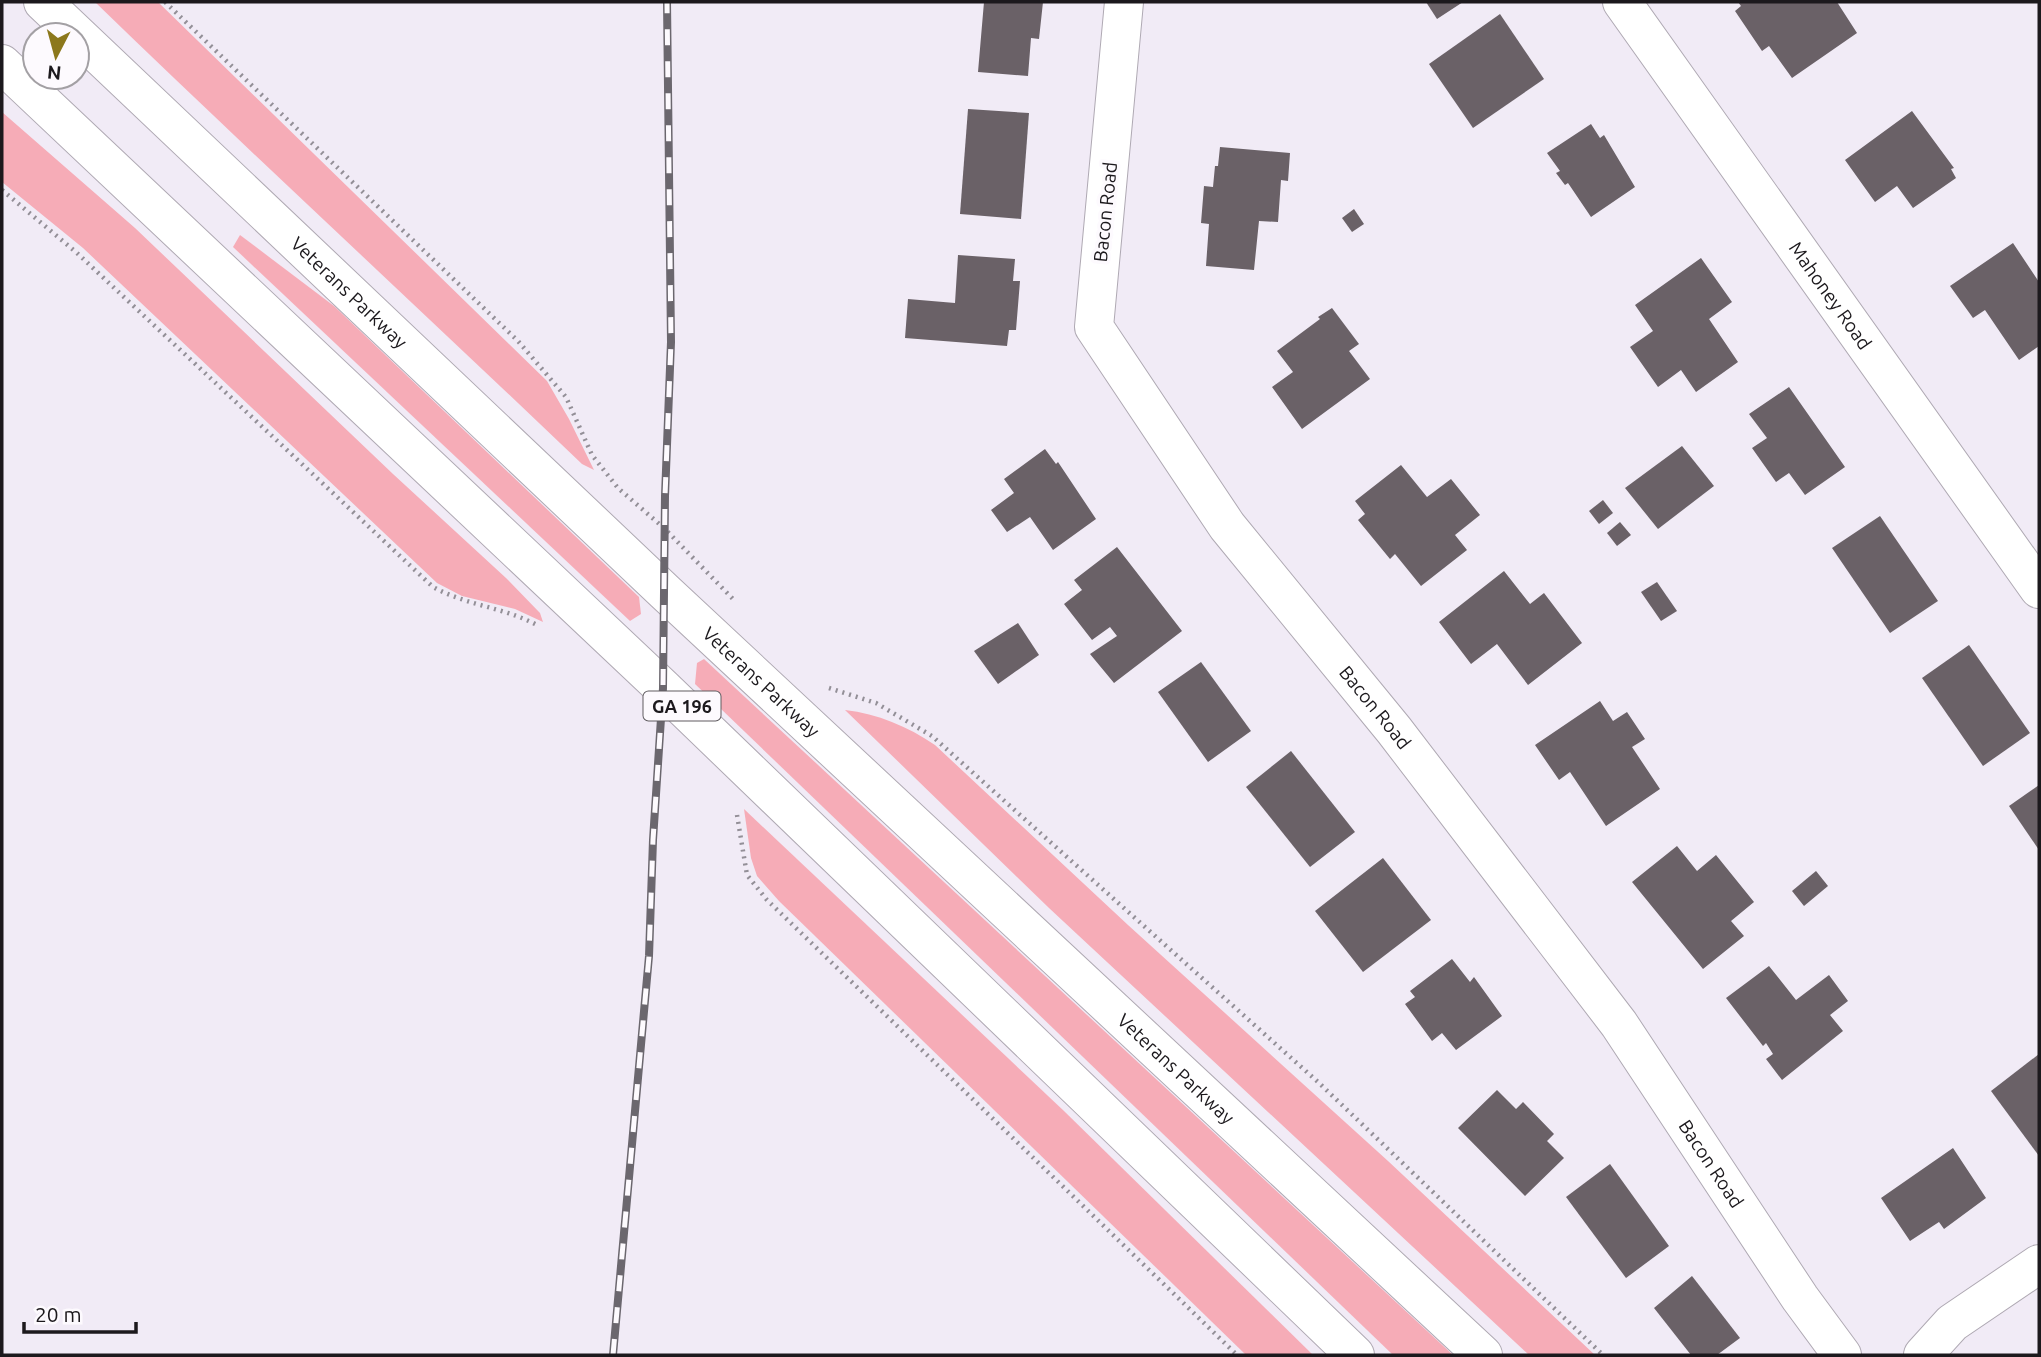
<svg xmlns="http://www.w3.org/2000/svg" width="2041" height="1357" viewBox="0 0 2041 1357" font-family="Ubuntu,sans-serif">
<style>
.green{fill:#f6acb7}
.building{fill:#6a6167}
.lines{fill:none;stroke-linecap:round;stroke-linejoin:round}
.minor-casing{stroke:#afa9b3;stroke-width:40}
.primary-casing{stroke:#afa9b3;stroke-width:40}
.path{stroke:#938f97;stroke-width:4.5;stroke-dasharray:2 5;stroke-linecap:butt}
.minor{stroke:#fff;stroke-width:38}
.primary{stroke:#fff;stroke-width:38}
.rail-casing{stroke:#6b676e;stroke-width:8}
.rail{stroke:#fdfafe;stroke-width:5;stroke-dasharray:16;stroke-linecap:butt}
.labels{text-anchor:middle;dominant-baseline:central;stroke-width:7;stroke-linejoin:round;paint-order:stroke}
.shield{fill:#fdfafe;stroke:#605c60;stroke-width:2}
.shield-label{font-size:18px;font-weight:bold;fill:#1c191d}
.street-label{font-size:19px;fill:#1c191d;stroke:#fdfafe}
</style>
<rect width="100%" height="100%" fill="#f1ebf6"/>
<!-- green -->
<g class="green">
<path d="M95,2H158L547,381L569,419L594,470L582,464C420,309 256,158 95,2Z"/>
<polygon points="2,112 135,228 393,474 506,578 540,613 543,622 515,609 462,596 437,583 83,248 2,182"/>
<polygon points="240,235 334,306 639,597 641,614 630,621 233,247"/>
<polygon points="704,659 1453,1355 1393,1355 695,684 697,663"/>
<path d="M845,710C878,714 907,726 935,745L1128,925L1388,1161L1595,1355H1529L1049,908Z"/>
<polygon points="744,809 1064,1111 1313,1355 1246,1355 779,901 757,876 751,858"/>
</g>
<!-- building -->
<g class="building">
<polygon points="984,2 1043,2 1039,39 1031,38 1028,76 978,72"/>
<polygon points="1426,2 1463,2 1437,19"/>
<polygon points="1738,2 1837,2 1857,33 1792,78 1769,46 1762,51 1735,11 1741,6"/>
<polygon points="1500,14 1544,79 1473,128 1429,64"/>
<polygon points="968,109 1029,113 1021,219 960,214"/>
<polygon points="1912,111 1954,168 1951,169 1956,178 1913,208 1897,186 1875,202 1845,160"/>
<polygon points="1591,124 1600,138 1604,135 1635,187 1591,217 1568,183 1565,185 1556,173 1560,171 1547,153"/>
<polygon points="1220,147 1290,153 1288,181 1281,180 1278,222 1259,221 1254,270 1206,266 1209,224 1201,223 1204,186 1213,187 1215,166 1218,166"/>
<polygon points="1354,209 1364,224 1352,232 1342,218"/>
<polygon points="2013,243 2039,282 2039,346 2019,360 1985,310 1973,318 1950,286"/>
<polygon points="958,255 1015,259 1013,281 1020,281 1016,330 1009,330 1007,346 905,338 908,299 955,303"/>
<polygon points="1701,258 1732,302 1709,319 1738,362 1696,392 1681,370 1658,387 1630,347 1653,331 1635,305"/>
<polygon points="1332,308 1359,344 1349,351 1370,379 1302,429 1272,387 1293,372 1277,351 1320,319 1318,317"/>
<polygon points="1789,387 1845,467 1805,495 1789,473 1776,482 1752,448 1767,438 1749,414"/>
<polygon points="1682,446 1714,486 1658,529 1625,488"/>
<polygon points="1045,449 1056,464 1058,462 1096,519 1053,550 1030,517 1007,532 991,510 1014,493 1004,479"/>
<polygon points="1401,465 1427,497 1451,479 1480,515 1455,535 1467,550 1421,586 1395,554 1390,559 1358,520 1365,514 1355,501"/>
<polygon points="1603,500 1613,513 1599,524 1589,511"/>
<polygon points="1880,516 1938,601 1890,633 1832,548"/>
<polygon points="1620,522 1631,535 1617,546 1607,533"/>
<polygon points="1117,547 1182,631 1114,683 1090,654 1117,636 1110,627 1092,640 1064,604 1082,590 1074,580"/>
<polygon points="1504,571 1530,604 1544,593 1582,643 1528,685 1497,644 1471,664 1439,622"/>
<polygon points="1657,582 1677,611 1661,621 1641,592"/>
<polygon points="1018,623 1039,655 998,684 974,651"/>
<polygon points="1969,645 2030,733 1983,766 1922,678"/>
<polygon points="1201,662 1251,731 1208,762 1158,692"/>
<polygon points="1600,701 1613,721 1627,712 1645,739 1632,747 1660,789 1606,826 1570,772 1559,780 1535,745"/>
<polygon points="1291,751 1355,832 1310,867 1246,787"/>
<polygon points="2039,785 2039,850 2009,806"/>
<polygon points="1677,846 1697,871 1716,855 1754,902 1731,921 1744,936 1703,969 1632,882"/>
<polygon points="1383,858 1431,920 1363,972 1315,911"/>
<polygon points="1816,871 1828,886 1804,906 1792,891"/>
<polygon points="1452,959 1470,982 1474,977 1502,1016 1456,1050 1442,1033 1432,1041 1405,1004 1415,997 1410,991"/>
<polygon points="1769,966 1796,1000 1829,975 1848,1001 1830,1015 1843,1031 1782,1080 1766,1059 1773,1054 1766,1043 1763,1046 1726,998"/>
<polygon points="2039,1054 2039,1156 1991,1091"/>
<polygon points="1497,1090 1516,1109 1523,1102 1554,1134 1547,1141 1564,1158 1525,1196 1458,1128"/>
<polygon points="1953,1148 1986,1198 1944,1229 1939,1222 1910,1241 1881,1198"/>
<polygon points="1610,1164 1669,1246 1626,1278 1566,1197"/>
<polygon points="1692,1276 1740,1338 1717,1355 1691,1355 1654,1308"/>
</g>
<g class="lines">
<!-- minor casing -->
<g class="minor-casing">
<g id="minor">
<path id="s1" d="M1124,2L1094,327L1227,526L1394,730L1619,1024L1800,1298L1842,1355"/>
<path id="s2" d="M1622,2L2039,589"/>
<polyline points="1923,1355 1952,1323 2039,1264"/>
</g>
</g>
<!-- primary casing -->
<g class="primary-casing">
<g id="primary">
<path id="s3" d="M43,2L665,592L1483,1355"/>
<polyline points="2,64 663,688 1355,1355"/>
</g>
</g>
<!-- path -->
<g class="path">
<polyline points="165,2 518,341 566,397 592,455 618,488 665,529 733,599"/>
<path d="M2,190L77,253L433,587C468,606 503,607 537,625"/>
<polyline points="829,688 876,703 932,736 1318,1082 1603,1355"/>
<polyline points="737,815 747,875 767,900 1237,1355"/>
</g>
<!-- minor -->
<use href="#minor" class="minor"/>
<!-- primary -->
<use href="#primary" class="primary"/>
<!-- rail casing -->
<g class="rail-casing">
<polyline id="rail" points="613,1355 649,956 653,840 663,688 665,496 671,342 667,2"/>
</g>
<!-- rail -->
<use href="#rail" class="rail"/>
</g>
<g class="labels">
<!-- shield labels -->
<rect class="shield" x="643.5" y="691.5" width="77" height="29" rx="5"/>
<g class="shield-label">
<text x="682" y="706">GA 196</text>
</g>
<!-- street labels -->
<g class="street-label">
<text transform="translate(1105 212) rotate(-84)">Bacon Road</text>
<text stroke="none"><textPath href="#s3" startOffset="422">Veterans Parkway</textPath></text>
<text stroke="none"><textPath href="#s2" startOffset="360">Mahoney Road</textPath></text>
<text stroke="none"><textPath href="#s3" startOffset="989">Veterans Parkway</textPath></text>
<text stroke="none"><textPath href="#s1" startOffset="800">Bacon Road</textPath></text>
<text stroke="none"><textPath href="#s3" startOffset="1556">Veterans Parkway</textPath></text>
<text stroke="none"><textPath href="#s1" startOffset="1367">Bacon Road</textPath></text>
</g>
</g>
<!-- border -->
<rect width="2041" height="1357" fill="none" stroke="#1c191d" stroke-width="7"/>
<!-- north arrow -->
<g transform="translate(56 56) rotate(186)"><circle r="33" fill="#fdfafe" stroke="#a3a0a4" stroke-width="2"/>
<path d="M0-5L12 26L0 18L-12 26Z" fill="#8c781c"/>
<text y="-10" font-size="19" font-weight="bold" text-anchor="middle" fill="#1c191d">N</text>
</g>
<!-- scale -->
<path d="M24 1322v10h112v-10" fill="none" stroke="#1c191d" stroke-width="3.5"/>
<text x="35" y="1322" font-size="21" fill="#1c191d" stroke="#fdfafe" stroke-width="5" paint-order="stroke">20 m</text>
</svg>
